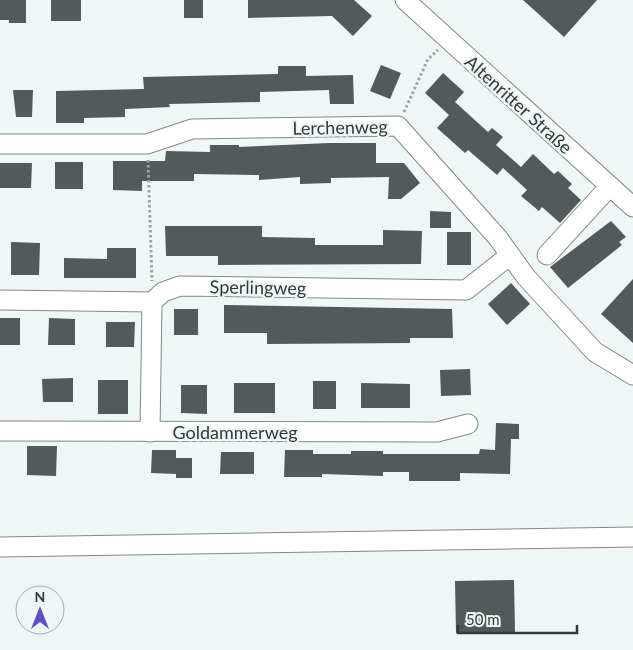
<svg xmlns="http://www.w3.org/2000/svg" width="633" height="650" viewBox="0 0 633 650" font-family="Lato,sans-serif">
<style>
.building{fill:#525a5b}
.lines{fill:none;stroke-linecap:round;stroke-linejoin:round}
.minor-casing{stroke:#818988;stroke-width:21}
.path{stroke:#9da3a2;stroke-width:3;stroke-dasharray:2.5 2.5;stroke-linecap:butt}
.minor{stroke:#fff;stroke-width:19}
.labels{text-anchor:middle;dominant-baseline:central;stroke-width:5;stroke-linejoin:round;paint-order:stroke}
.street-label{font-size:18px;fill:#353838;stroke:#eef7f6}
</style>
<rect width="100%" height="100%" fill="#eef7f6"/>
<!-- building -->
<g class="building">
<polygon points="0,0 26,0 26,23 9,23 9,20 0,20"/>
<rect x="51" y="0" width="30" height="21"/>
<rect x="184" y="0" width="19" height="18"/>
<polygon points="248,0 354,0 372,16 353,36 332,16 248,18"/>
<polygon points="523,0 597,0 564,37"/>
<polygon points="381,65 401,73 390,99 370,91"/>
<polygon points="278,66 306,66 306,76 353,75 354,104 330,104 329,90 260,92 260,102 169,104 170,107 125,109 125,117 84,118 84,123 56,123 56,91 144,89 143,77 278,74"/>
<polygon points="443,73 464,92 455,102 488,132 492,128 503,137 496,145 521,167 533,154 554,174 558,171 572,184 568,188 581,200 560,223 542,207 539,211 521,196 527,190 503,168 497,175 468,150 465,153 437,128 449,115 425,93"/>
<polygon points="13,90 33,90 32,117 16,117"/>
<polygon points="330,143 376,143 376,163 404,163 420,183 401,199 388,199 389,177 331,178 331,183 300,184 300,177 259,180 259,175 194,174 194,181 142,181 142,191 113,190 113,161 165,161 166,151 210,152 210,145 239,145 239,147"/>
<rect x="55" y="162" width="28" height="27"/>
<polygon points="0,163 32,163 31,188 0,188"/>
<polygon points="430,211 451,212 451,228 430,228"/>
<polygon points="611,221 626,237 619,242 622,245 568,288 550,267"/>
<polygon points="165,226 262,226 262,237 315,238 315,245 383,245 383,230 422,231 421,264 218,265 218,256 166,256"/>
<rect x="447" y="232" width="24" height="33"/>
<polygon points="11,242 40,243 39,275 11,275"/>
<polygon points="107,248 136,248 136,278 64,278 64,258 107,259"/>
<polygon points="633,279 633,343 601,314"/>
<polygon points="511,283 530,304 507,325 488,304"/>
<polygon points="224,305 452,309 453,338 410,338 410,343 267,344 267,333 224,333"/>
<rect x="174" y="309" width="24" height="26"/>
<rect x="0" y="318" width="20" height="27"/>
<polygon points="49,318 75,319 75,345 48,345"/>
<polygon points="106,322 135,322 134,347 106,347"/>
<polygon points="470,369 471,395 441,396 440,370"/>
<polygon points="73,378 73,402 43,402 42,379"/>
<rect x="98" y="380" width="30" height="34"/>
<rect x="313" y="381" width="23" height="28"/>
<rect x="234" y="383" width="41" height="30"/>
<polygon points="361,383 410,384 410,408 361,408"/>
<polygon points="181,385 207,385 207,414 181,413"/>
<polygon points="496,423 519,424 519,439 511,439 510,474 460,473 460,481 409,481 409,472 383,472 383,476 322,474 322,477 284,477 285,450 313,450 313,454 351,454 351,451 383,451 383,454 479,454 480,449 495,450"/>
<polygon points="27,446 57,446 56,476 27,475"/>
<polygon points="152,450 176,450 176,458 192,458 192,478 176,478 176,474 151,473"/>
<polygon points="221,452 254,452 254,474 220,474"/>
<polygon points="514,580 515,632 456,633 455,581"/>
</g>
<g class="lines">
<!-- minor casing -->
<g class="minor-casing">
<g id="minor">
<polyline points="405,0 633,207"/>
<polyline points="0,144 147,144 192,129 398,126 498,238 526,277 595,352 633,375"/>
<polyline points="547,255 610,186"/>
<polyline points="0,300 152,302 163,292 180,286 466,290 509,256"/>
<polyline points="0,431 437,432 468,424"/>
<polyline points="150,432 152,302"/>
<polyline points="0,547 633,537"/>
</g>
</g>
<!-- path -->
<g class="path">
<polyline points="404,112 428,59 438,50"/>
<polyline points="148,160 152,281"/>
</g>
<!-- minor -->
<use href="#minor" class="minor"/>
</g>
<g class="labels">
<!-- street labels -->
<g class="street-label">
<text transform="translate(519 104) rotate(42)">Altenritter Straße</text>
<text transform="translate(340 127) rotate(-1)">Lerchenweg</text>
<text transform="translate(258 287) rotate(1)">Sperlingweg</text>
<text x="235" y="432">Goldammerweg</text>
</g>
</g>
<!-- north arrow -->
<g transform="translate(40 610)"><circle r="24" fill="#eef7f6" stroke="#a4abaa"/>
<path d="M0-4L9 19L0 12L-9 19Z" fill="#5f4fc7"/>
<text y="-8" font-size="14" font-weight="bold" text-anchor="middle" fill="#353838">N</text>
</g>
<!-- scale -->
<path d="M458 625v8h119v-8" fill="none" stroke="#353838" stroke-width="2.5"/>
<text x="466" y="625" font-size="15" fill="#353838" stroke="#eef7f6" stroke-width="4" paint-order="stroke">50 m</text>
</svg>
